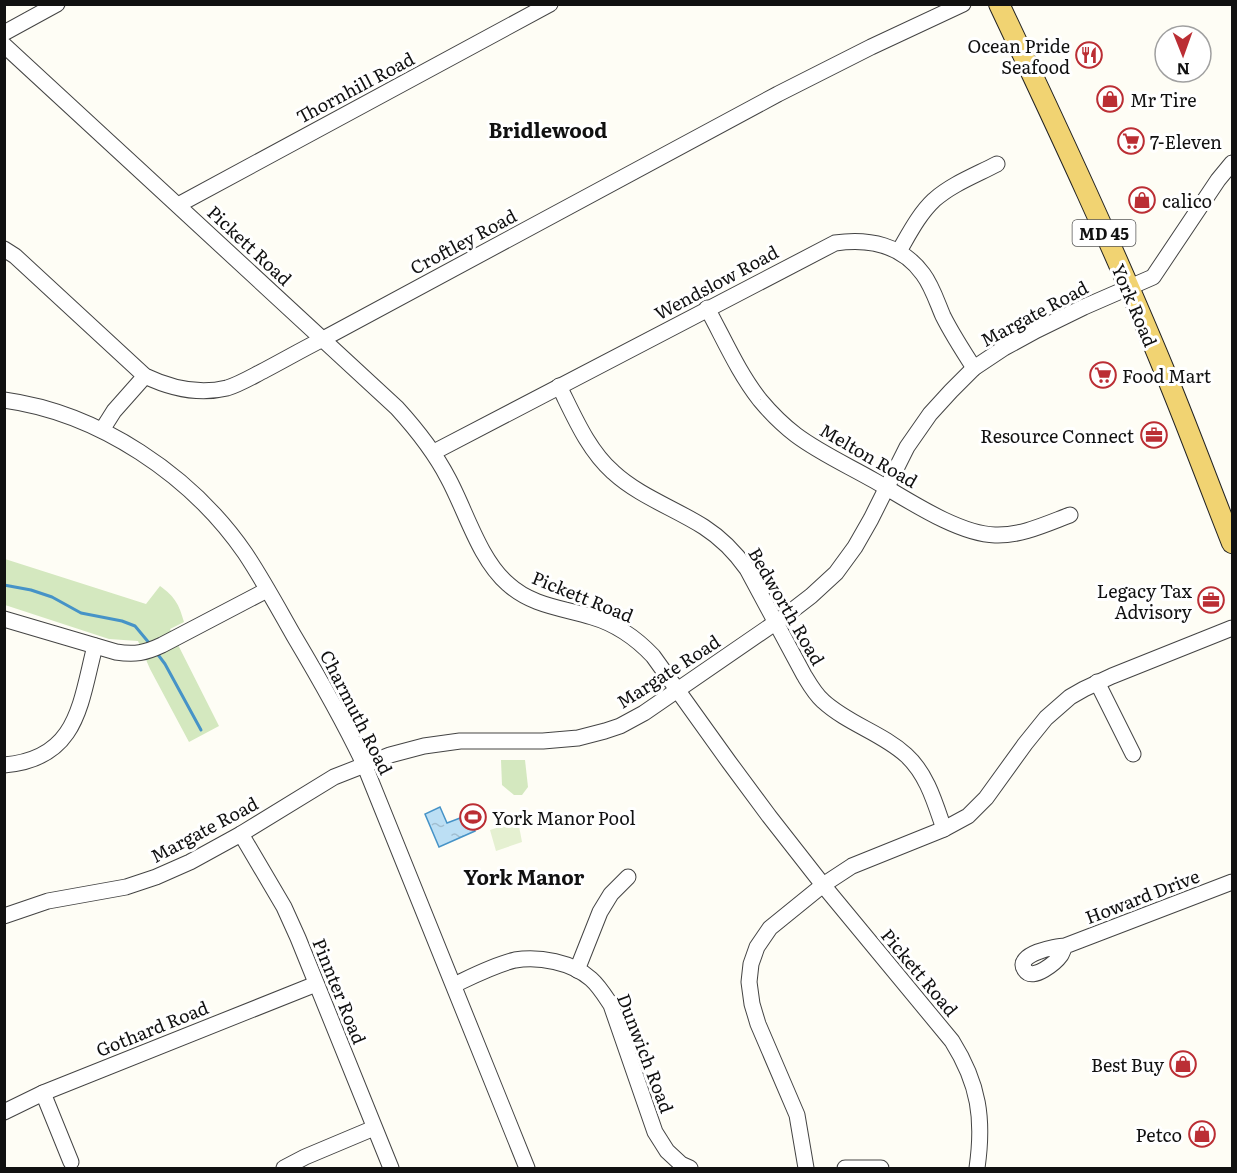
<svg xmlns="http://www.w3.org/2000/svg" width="1237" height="1173" viewBox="0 0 1237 1173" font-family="Literata,serif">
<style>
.park{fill:#d4e8bf}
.pitch{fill:#e5f0d1}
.water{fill:url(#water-ripples);stroke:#4693c7;stroke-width:1.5}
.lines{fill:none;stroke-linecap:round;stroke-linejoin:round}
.stream{stroke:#4693c7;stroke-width:3}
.minor-casing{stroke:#444;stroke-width:17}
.major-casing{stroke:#222;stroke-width:22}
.minor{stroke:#fff;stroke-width:15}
.major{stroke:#f1d372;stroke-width:20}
.labels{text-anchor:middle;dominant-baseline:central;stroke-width:6;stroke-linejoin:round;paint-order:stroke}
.shield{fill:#fff;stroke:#585858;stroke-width:1.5}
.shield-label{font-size:16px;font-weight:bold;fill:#111}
.poi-label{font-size:18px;fill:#111;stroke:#fff;text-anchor:end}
.street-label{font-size:18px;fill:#111;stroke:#fff}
.neighbourhood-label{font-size:20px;font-weight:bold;fill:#111;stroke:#fff}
</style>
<defs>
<pattern id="water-ripples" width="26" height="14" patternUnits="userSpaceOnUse" patternTransform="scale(1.5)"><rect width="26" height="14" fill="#bcdff4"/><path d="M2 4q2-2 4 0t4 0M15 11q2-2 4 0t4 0" fill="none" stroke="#a1bed0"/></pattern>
</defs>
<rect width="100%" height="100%" fill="#fefdf5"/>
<!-- park -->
<g class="park">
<path d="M5,559L146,604L160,586C175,597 179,604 184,622L170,629L219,726L189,742L150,669L138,641L109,639L5,605Z"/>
<polygon points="501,760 525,760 528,787 522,795 514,795 502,785"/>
</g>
<!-- pitch -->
<polygon class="pitch" points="518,821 522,842 496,851 490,830"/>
<!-- water -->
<polygon class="water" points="440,807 447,823 468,815 475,831 439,847 425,814"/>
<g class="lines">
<!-- stream -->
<g class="stream">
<polyline points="4,585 31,590 52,597 81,613 122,621 135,626 150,644"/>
<polyline points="156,652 165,664 201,730"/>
</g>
<!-- minor casing -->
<g class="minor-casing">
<g id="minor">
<polyline points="4,33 57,4"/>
<path d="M4,45L397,408C417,430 434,451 448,478C466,511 479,559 508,584C532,606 563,608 592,617C616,624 636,638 653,656L729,762L769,816L823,885L952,1041C979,1084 984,1119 977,1168"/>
<polyline points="178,205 550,4"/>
<path d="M4,249L15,256L145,376C170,388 198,395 227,388C240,384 253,376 265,370C284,360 303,349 323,339L778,94L871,47L963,4"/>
<path d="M899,251C909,234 919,214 934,200C952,184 976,175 997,164"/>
<path d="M707,308C724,339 738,372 760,400C770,412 783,425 796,435C820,453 849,466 875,481C908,500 958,534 995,535C1021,536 1046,524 1070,515"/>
<path d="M559,386C574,416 588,450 613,472C639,496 674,508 704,527C721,538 735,552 747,569L804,675C810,685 815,694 823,701C848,724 882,733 906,755C927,774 935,803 944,829"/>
<path d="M4,400C99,413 191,475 245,553C263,580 278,608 294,636C319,678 343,720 364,764L527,1168"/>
<polyline points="102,430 114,411 145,376"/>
<path d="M434,452L835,243C869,238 902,245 923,274C932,286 937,302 943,316C952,334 963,351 974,368"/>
<path d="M4,619L116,652C135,655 145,653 162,645L267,590"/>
<polyline points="1097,682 1133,754"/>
<path d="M4,765C78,759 80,704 95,646"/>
<polyline points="241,834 284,907 298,938 391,1168"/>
<polyline points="4,916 48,901 126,887 156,877 190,862 241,834 334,777 390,755 424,746 460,741 543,741 578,738 605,731 620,726 644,713 785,616 811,596 836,573 855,547 871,519 907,447 930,414 951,391 974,368 1004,348 1037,330 1084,307 1153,277 1218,180 1232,163"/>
<path d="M1065,946C1064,948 1062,953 1061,955C1056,962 1033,982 1025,970C1014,954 1056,946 1065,946L1232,882"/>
<polyline points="577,970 600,912 611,894 628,877"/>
<path d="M454,985C473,976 494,965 515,960C539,956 572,962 591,979C599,986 605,996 611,1005L655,1132L667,1151L681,1164L690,1168"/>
<polyline points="43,1093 71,1162"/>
<polyline points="4,1112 43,1093 316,984"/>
<polyline points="284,1168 305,1157 374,1128"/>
<polyline points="806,1168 797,1115 758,1024 752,1004 749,982 751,964 757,947 770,928 823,885 852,866 944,829 968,816 986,798 1025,744 1046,718 1070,697 1084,689 1112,676 1232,628"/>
<polyline points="845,1168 881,1168"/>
</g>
</g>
<!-- major casing -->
<g class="major-casing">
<path id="major" d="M999,4C1058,129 1117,255 1169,382C1191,436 1211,490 1232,543"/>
</g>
<!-- minor -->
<use href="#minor" class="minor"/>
<!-- major -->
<use href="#major" class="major"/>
</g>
<!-- icons -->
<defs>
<g id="restaurant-ring" transform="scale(1.35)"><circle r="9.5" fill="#fff" stroke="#bb2e34" stroke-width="1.5"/><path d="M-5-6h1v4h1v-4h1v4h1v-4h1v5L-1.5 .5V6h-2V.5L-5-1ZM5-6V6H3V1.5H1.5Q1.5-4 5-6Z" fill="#bb2e34"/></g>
<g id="shop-ring" transform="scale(1.35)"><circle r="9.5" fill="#fff" stroke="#bb2e34" stroke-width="1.5"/><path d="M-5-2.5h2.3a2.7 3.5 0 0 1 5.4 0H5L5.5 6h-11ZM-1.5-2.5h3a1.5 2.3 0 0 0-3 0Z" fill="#bb2e34"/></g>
<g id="supermarket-ring" transform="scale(1.35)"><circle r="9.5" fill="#fff" stroke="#bb2e34" stroke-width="1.5"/><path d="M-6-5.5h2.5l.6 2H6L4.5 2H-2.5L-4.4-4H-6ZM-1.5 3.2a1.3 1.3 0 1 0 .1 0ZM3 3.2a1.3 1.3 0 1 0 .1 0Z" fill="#bb2e34"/></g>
<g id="office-ring" transform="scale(1.35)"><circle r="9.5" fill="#fff" stroke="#bb2e34" stroke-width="1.5"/><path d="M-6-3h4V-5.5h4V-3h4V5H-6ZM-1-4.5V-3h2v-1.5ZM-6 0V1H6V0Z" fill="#bb2e34"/></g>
<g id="stadium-ring" transform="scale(1.35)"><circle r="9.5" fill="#fff" stroke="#bb2e34" stroke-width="1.5"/><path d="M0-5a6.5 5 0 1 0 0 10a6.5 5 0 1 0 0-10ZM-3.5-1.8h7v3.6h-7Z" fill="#bb2e34"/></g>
</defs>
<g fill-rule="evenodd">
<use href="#restaurant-ring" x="1089" y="55"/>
<use href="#shop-ring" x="1110" y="99"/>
<use href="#supermarket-ring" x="1131" y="141"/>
<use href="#shop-ring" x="1142" y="200"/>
<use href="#supermarket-ring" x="1103" y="375"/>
<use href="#office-ring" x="1154" y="435"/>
<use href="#office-ring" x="1211" y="600"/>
<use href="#stadium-ring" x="473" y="817"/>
<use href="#shop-ring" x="1183" y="1064"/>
<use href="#shop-ring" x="1202" y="1134"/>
</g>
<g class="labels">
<!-- shield labels -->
<rect class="shield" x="1072.5" y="220" width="63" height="26" rx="4.5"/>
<g class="shield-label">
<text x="1104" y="233">MD 45</text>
</g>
<!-- poi labels -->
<g class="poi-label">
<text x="1070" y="45">Ocean Pride<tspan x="1070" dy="21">Seafood</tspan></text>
<text x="1130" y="99" text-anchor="start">Mr Tire</text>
<text x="1150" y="141" text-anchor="start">7-Eleven</text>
<text x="1162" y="200" text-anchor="start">calico</text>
<text x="1122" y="375" text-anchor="start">Food Mart</text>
<text x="1134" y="435">Resource Connect</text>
<text x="1192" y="590">Legacy Tax<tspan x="1192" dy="21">Advisory</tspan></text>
<text x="492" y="817" text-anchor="start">York Manor Pool</text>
<text x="1164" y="1064">Best Buy</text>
<text x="1182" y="1134">Petco</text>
</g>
<!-- street labels -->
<g class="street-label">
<text transform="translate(355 87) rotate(-28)">Thornhill Road</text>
<text transform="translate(463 241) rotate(-28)">Croftley Road</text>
<text transform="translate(250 245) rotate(43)">Pickett Road</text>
<text transform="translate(716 282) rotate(-28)">Wendslow Road</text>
<text transform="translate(1135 305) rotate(67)">York Road</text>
<text transform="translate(1034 313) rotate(-28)">Margate Road</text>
<text transform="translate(869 455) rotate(30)">Melton Road</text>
<text transform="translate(583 596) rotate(22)">Pickett Road</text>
<text transform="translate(787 606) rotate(60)">Bedworth Road</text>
<text transform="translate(668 671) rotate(-33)">Margate Road</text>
<text transform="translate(357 712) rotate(63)">Charmuth Road</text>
<text transform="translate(204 829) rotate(-28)">Margate Road</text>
<text transform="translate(1142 896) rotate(-21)">Howard Drive</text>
<text transform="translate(920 972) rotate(50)">Pickett Road</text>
<text transform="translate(340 991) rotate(68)">Pinnter Road</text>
<text transform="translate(152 1028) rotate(-22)">Gothard Road</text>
<text transform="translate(646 1053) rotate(69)">Dunwich Road</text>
</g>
<!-- neighbourhood labels -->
<g class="neighbourhood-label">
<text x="548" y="129">Bridlewood</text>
<text x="524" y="876">York Manor</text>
</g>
</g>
<!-- border -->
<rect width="1237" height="1173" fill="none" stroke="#111111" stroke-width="12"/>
<!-- north arrow -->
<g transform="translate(1183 54) rotate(179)"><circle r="28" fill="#ffffff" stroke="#a0a0a0" stroke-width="1.5"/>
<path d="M0-4.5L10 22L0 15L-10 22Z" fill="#bb2e34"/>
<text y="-9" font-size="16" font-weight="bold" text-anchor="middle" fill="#111111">N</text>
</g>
</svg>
